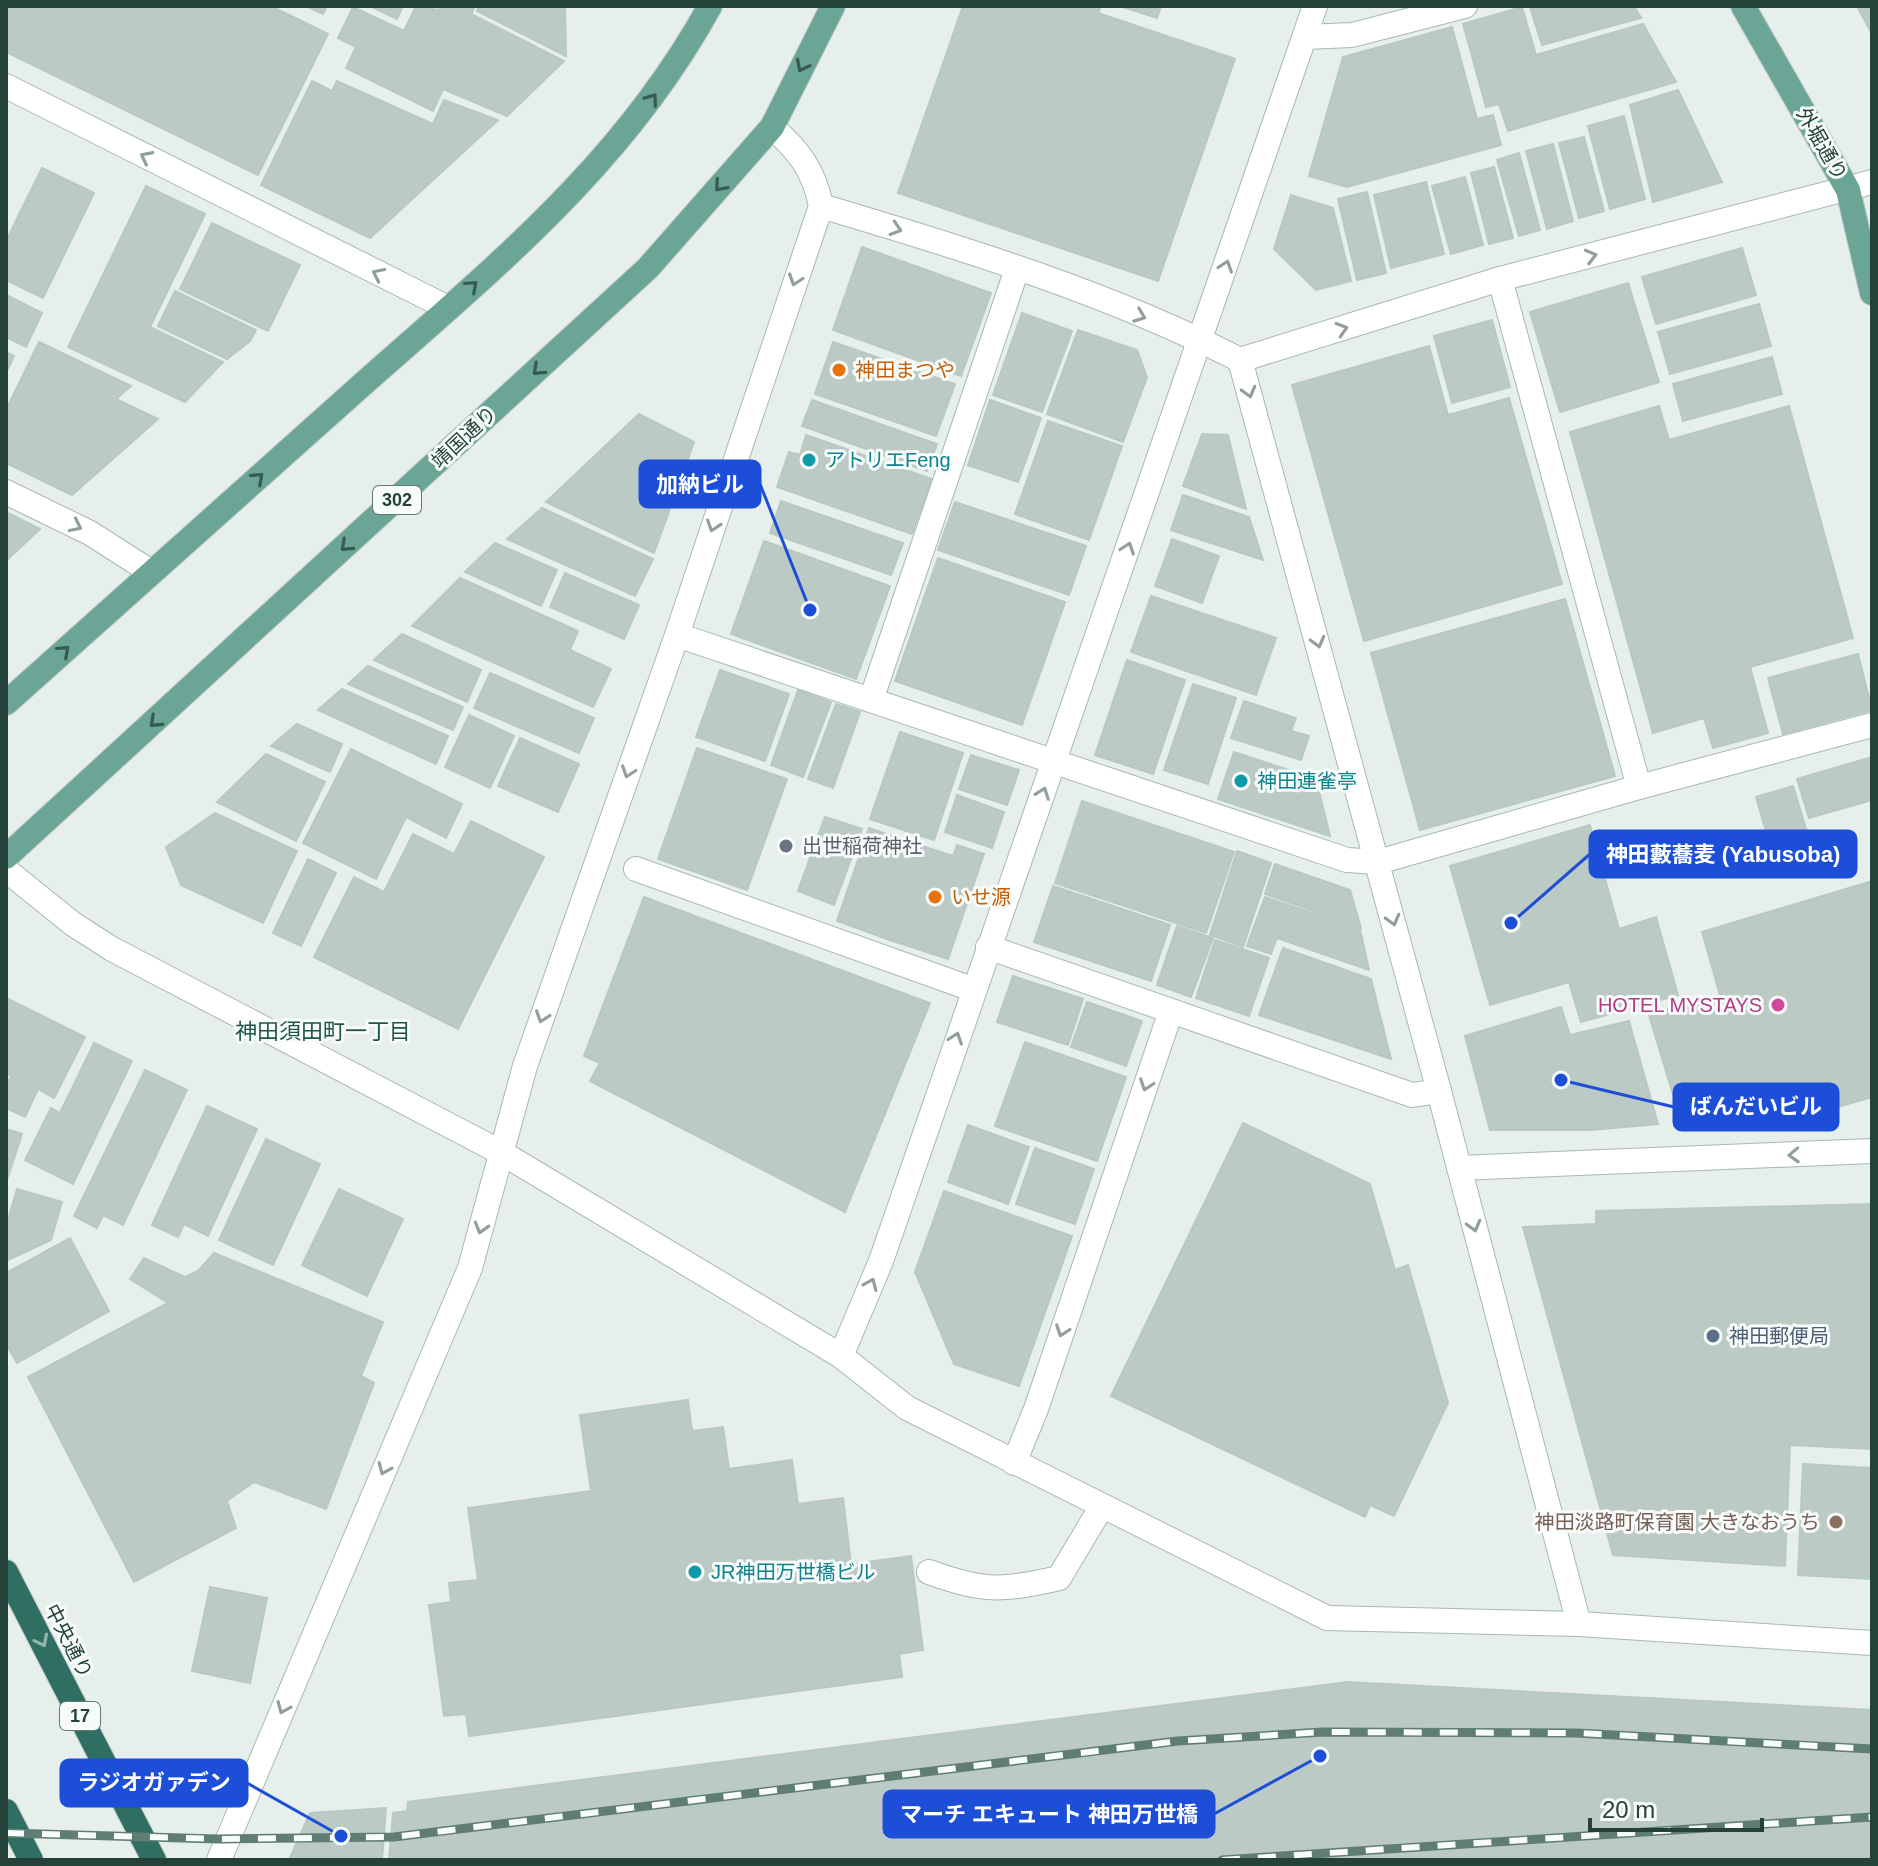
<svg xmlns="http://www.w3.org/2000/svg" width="1878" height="1866" viewBox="0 0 1878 1866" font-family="Arial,'Noto Sans JP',sans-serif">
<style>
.building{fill:#bbcac4;stroke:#b8c9c2;stroke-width:2}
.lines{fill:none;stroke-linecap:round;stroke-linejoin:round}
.minor-casing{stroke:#a8b8b2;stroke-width:26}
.major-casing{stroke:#c2cac8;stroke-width:26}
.highway-casing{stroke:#c2cac8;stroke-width:26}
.minor{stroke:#fff;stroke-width:24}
.major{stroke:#6aa596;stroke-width:24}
.highway{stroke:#2f6f62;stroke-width:24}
.rail-casing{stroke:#5f7d75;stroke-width:9}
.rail{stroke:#f7fbf9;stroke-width:6;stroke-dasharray:18;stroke-linecap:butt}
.oneway{stroke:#365b51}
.oneway2{stroke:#92a09c}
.oneway3{stroke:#93b5ae}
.food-dot{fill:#e8710a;stroke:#f7fbf9;stroke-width:3}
.culture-dot{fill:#0f9aa8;stroke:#f7fbf9;stroke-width:3}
.worship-dot{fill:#6b7280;stroke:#f7fbf9;stroke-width:3}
.hotel-dot{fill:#d1479c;stroke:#f7fbf9;stroke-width:3}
.service-dot{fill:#5c6f8a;stroke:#f7fbf9;stroke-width:3}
.education-dot{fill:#8d6e63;stroke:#f7fbf9;stroke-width:3}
.labels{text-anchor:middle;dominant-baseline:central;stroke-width:6;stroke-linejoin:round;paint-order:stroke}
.shield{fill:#f7fbf9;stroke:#637a73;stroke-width:2}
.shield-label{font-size:18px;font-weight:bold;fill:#24423a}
.street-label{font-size:20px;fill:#24423a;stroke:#f7fbf9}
.food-label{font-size:20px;fill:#c56008;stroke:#f7fbf9;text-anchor:start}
.culture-label{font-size:20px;fill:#0d838f;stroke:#f7fbf9;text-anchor:start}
.worship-label{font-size:20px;fill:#5b616d;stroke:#f7fbf9;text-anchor:start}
.hotel-label{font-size:20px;fill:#b23c85;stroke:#f7fbf9;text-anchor:end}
.service-label{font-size:20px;fill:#4e5e75;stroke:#f7fbf9;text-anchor:start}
.education-label{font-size:20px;fill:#785e54;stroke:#f7fbf9;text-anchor:end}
.neighbourhood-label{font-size:22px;fill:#1f5548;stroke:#f7fbf9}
.leader{fill:none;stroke:#1d4ed8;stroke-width:3}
.callout-dot{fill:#1d4ed8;stroke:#f7fbf9;stroke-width:3}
.callout{fill:#1d4ed8;stroke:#1d4ed8;stroke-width:3}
.callout-label{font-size:22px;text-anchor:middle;font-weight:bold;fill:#fff}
</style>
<rect width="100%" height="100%" fill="#e6efeb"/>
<!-- building -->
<g class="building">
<polygon points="6,6 271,6 328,34 258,175 6,52"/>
<polygon points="306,6 327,6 323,14"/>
<polygon points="370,6 403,6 397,19"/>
<polygon points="416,6 439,10 441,6 475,6 471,14 564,61 507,116 443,89 433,111 346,68 356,47 338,38 353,7 404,31"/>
<polygon points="479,6 565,6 566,56 477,11"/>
<polygon points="963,6 1101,6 1098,13 1235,59 1158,281 898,193"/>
<polygon points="1120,6 1161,6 1157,18"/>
<polygon points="1634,6 1641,18 1542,45 1530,7"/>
<polygon points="1857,6 1872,6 1872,34"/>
<polygon points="1522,7 1536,55 1643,24 1676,82 1508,131 1499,104 1486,107 1463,24"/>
<polygon points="1452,27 1477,119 1493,115 1501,145 1347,187 1309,176 1343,57"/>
<polygon points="312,81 332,91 337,81 433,124 444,100 498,120 370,238 261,185"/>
<polygon points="1678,90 1722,182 1653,202 1630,105"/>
<polygon points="1624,116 1645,199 1610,209 1588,126"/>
<polygon points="1584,137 1604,211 1579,218 1559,143"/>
<polygon points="1553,144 1573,221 1547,229 1526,151"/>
<polygon points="1519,153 1540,230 1519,236 1497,160"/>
<polygon points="1494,167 1513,238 1489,244 1471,173"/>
<polygon points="42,168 94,193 43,298 6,280 6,241"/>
<polygon points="1465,177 1483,245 1451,254 1432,186"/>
<polygon points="1426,182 1444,254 1391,268 1374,195"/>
<polygon points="146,186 205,214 150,327 223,362 185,402 68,347"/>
<polygon points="1367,192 1386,273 1357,280 1338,199"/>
<polygon points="1291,195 1333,208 1351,281 1316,290 1274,249"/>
<polygon points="212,223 300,265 268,331 180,289"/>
<polygon points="862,247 991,293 961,376 833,330"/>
<polygon points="1742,248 1756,295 1656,324 1642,277"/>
<polygon points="1628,283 1659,382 1560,412 1530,312"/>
<polygon points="175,291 256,330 250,341 227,359 158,326"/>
<polygon points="6,295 42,313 26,347 6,337"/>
<polygon points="1759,304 1771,346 1670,374 1658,332"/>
<polygon points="1022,313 1072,331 1042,412 993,395"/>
<polygon points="1492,320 1510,387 1452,403 1434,336"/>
<polygon points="1078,330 1137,350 1147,377 1123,442 1047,414"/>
<polygon points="39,342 131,386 116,399 158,419 72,495 6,463 6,410"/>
<polygon points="833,342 955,384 936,436 815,394"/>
<polygon points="1429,346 1448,415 1509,398 1562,584 1364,641 1292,385"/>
<polygon points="6,352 14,356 6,373"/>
<polygon points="1772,357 1782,394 1683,421 1673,384"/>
<polygon points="812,400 937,444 927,471 802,426"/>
<polygon points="990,400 1041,418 1018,482 968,465"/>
<polygon points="1659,406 1669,440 1789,406 1853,638 1750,667 1768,733 1713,748 1704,718 1653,733 1570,432"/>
<polygon points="639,414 694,442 654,553 546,502"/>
<polygon points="1048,421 1122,446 1089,540 1015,514"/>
<polygon points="1202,434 1228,435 1246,509 1183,486"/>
<polygon points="806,435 932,479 912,534 777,487 789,452 800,455"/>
<polygon points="1183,495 1249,517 1263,560 1171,530"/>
<polygon points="781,501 903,543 891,575 770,533"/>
<polygon points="955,502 1086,546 1069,595 938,550"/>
<polygon points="542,508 653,559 635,596 507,539"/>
<polygon points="6,512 40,529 6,561"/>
<polygon points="1172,539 1219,556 1202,603 1155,586"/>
<polygon points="764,541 890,586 856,679 731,634"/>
<polygon points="495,543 557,570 541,606 465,572"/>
<polygon points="938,558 1065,602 1022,725 895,681"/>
<polygon points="565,573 639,605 624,639 550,607"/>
<polygon points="460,578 578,631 570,650 611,669 593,707 412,626"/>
<polygon points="1151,596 1276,638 1256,695 1131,652"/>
<polygon points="1565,599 1615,776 1420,830 1371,653"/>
<polygon points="402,634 481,670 467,702 374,660"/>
<polygon points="1858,654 1872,710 1783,734 1768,678"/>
<polygon points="1127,660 1185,680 1153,774 1095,755"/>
<polygon points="368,666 463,707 453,730 348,684"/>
<polygon points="720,670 789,694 765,761 696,737"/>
<polygon points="490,673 594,718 579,753 474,708"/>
<polygon points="1193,684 1236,698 1208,784 1164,770"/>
<polygon points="342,689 448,736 436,764 318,710"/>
<polygon points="798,690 831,702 803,777 771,765"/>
<polygon points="1244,701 1296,718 1291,731 1309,736 1301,760 1231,738"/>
<polygon points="836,704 860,712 833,788 808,779"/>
<polygon points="469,715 514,736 490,788 445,767"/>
<polygon points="297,724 342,744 330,772 271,746"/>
<polygon points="900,732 963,753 934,840 870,819"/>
<polygon points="520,738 579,764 558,812 498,786"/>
<polygon points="697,748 787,779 747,890 658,859"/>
<polygon points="351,749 462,804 446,838 406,817 376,879 303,843"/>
<polygon points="1234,752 1316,779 1330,836 1218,799"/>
<polygon points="266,754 325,782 296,841 217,802"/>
<polygon points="971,755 1019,770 1007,805 959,789"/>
<polygon points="1872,757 1872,800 1809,818 1797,779"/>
<polygon points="1793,786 1815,858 1777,869 1756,797"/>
<polygon points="957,795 1004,812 992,848 945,832"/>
<polygon points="1082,801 1234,852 1206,933 1055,883"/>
<polygon points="215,813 297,851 263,923 181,885 166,847"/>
<polygon points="825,817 862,829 834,905 798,891"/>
<polygon points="471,821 544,857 458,1029 314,957 354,877 384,892 413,834 454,854"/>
<polygon points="1590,825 1619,929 1656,917 1678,995 1581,1022 1569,982 1490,1005 1450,866"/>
<polygon points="869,828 919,845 887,939 837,921"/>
<polygon points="919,845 953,856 957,845 984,854 948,959 887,939"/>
<polygon points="1237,851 1271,863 1243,947 1210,935"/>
<polygon points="308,859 336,873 301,946 273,933"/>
<polygon points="1275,864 1350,890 1361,928 1265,894"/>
<polygon points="1872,881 1872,1097 1797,1119 1681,1121 1649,1015 1720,995 1702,932"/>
<polygon points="1053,886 1170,925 1151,981 1034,942"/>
<polygon points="644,897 930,1003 845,1212 590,1081 600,1063 584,1056"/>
<polygon points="1265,897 1360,929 1369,970 1277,938 1271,954 1247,946"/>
<polygon points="1177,926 1213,938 1191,997 1157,985"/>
<polygon points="1215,940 1269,958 1249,1016 1196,998"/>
<polygon points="1283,948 1371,979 1391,1059 1259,1015"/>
<polygon points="1013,976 1083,999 1068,1045 997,1022"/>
<polygon points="6,998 85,1037 54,1098 38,1089 25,1117 6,1108 6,1086 11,1076 6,1073"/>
<polygon points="1087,1002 1142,1021 1126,1066 1071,1047"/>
<polygon points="1561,1007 1570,1035 1629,1021 1658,1124 1591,1130 1490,1130 1465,1036"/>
<polygon points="1025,1042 1126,1077 1097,1161 995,1126"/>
<polygon points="94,1043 132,1061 73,1184 25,1160 51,1108 60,1113"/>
<polygon points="145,1070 187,1090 123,1225 103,1215 97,1228 74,1216"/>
<polygon points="207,1106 257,1129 208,1236 184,1224 178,1237 152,1225"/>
<polygon points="1243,1123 1370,1184 1395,1270 1408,1265 1448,1403 1394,1516 1370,1505 1365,1517 1111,1396"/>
<polygon points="968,1125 1029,1147 1008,1204 948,1182"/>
<polygon points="6,1129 22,1134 6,1183"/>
<polygon points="266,1139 320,1164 273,1265 219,1240"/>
<polygon points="1035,1148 1094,1169 1075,1224 1016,1204"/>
<polygon points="17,1189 62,1202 51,1240 6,1261 6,1227"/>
<polygon points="339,1189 403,1219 367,1296 302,1265"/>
<polygon points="944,1191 1072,1236 1019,1386 954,1364 915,1272"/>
<polygon points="1872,1204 1872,1449 1790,1445 1785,1566 1613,1555 1523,1227 1596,1224 1596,1211"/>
<polygon points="70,1238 109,1311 17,1363 6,1344 6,1273"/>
<polygon points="214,1253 383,1322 361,1376 374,1383 326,1509 254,1482 227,1501 236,1528 134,1582 28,1377 168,1303 130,1279 144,1258 185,1277 198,1271"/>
<polygon points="688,1400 692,1431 723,1427 729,1469 792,1460 798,1504 843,1498 851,1564 911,1556 923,1650 899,1654 902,1677 469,1736 466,1714 444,1716 429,1605 451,1602 449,1583 478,1580 468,1508 591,1491 580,1415"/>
<polygon points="1803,1464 1872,1468 1872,1579 1798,1575"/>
<polygon points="210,1587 267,1598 250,1683 192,1671"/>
<polygon points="1348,1682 1872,1710 1872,1860 389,1860 393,1813 407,1811 408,1802"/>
<polygon points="1756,1766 1757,1795 1714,1796 1714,1768"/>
<polygon points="386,1808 382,1860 289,1860 310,1813"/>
</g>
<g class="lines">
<!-- minor casing -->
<g class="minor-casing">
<g id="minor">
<polyline points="1305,37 1352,35 1465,6"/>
<polyline points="6,86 448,308"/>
<path d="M821,206C963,248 1109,293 1240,360L1439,1091L1579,1624"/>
<polyline points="1500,279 1639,787"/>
<polyline points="1240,360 1500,279 1872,182"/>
<polyline points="6,492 90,533 151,572"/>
<polyline points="677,635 1347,860 1378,862 1639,787 1872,725"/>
<polyline points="871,700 1017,269"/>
<polyline points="636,869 972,989"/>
<polyline points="6,870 73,924 112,949 502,1153 841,1356 907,1408 1327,1618 1579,1624 1872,1643"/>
<polyline points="988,947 1412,1095 1439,1091"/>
<polyline points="1459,1168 1872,1151"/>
<polyline points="841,1356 881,1261 1315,6"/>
<polyline points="1014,1463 1036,1409 1171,1011"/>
<path d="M929,1572C983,1592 1004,1591 1059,1578L1102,1506"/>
<path d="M219,1860L470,1268L525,1066L677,635L821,206C814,170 799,151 772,127"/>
</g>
</g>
<!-- major casing -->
<g class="major-casing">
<g id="major">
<polyline points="1743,6 1848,190 1872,293"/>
<path d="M6,703C125,596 244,490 363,384C495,267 624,163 710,6"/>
<polyline points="6,857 648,268 772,127 833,6"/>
</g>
</g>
<!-- highway casing -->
<g class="highway-casing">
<g id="highway">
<polyline points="6,1572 154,1860"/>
<polyline points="6,1811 31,1860"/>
</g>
</g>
<!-- minor -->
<use href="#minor" class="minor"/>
<!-- major -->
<use href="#major" class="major"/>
<!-- highway -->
<use href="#highway" class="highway"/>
<!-- rail casing -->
<g class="rail-casing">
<g id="rail">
<polyline points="6,1833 218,1839 394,1837 1178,1741 1323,1732 1577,1733 1872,1749"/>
<polyline points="1222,1860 1872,1817"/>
</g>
</g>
<!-- rail -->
<use href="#rail" class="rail"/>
</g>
<!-- one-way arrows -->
<defs><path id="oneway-chevron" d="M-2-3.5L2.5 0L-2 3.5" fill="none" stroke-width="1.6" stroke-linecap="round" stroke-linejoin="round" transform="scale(2)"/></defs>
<g class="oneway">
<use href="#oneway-chevron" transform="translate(802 66) rotate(117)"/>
<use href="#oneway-chevron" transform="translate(652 99) rotate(-54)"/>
<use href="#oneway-chevron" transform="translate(720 186) rotate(131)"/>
<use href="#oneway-chevron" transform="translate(472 286) rotate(-42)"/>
<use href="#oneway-chevron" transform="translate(538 370) rotate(137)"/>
<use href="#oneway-chevron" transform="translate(258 478) rotate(-42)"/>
<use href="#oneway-chevron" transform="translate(346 546) rotate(137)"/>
<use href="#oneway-chevron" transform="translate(64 651) rotate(-42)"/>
<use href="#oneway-chevron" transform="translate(155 722) rotate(137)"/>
</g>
<g class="oneway2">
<use href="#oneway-chevron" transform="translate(146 157) rotate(-153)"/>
<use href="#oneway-chevron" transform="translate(896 229) rotate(18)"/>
<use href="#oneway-chevron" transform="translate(1591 256) rotate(-14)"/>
<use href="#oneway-chevron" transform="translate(1226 266) rotate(-71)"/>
<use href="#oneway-chevron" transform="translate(378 274) rotate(-154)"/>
<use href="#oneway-chevron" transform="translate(795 280) rotate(109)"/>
<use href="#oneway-chevron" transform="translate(1140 316) rotate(21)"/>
<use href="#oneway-chevron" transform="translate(1342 329) rotate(-17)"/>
<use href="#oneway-chevron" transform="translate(1249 392) rotate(75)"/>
<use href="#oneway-chevron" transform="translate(76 526) rotate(26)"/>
<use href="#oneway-chevron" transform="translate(713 526) rotate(108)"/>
<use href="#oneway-chevron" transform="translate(1128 548) rotate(-71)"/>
<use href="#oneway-chevron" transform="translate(1318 642) rotate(75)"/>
<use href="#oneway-chevron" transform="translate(628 772) rotate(109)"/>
<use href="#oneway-chevron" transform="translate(1043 793) rotate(-70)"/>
<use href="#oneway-chevron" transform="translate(1393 920) rotate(75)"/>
<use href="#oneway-chevron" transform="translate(542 1017) rotate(109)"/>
<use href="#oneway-chevron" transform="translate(956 1038) rotate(-71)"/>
<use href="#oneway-chevron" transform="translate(1146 1085) rotate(109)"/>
<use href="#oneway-chevron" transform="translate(1794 1155) rotate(178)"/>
<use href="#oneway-chevron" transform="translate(1474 1226) rotate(75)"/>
<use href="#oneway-chevron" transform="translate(481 1228) rotate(106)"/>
<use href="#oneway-chevron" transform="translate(871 1284) rotate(-67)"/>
<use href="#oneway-chevron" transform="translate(1062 1331) rotate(109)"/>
<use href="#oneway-chevron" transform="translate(384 1469) rotate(113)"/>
<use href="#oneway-chevron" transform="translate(283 1708) rotate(113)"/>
</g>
<use class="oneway3" href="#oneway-chevron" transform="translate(42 1641) rotate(63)"/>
<!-- markers -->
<g class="food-dot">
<circle cx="839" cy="370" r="8"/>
<circle cx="935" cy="897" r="8"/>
</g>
<g class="culture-dot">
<circle cx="809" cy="460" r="8"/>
<circle cx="1241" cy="781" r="8"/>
<circle cx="695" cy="1572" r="8"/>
</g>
<circle class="worship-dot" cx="786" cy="846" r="8"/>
<circle class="hotel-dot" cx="1778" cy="1005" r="8"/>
<circle class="service-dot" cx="1713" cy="1336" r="8"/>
<circle class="education-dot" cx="1836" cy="1522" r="8"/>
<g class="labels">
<!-- shield labels -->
<g class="shield">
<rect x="373" y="486" width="48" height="28" rx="6"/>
<rect x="60" y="1702" width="40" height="28" rx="6"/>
</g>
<g class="shield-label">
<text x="397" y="500">302</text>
<text x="80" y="1716">17</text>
</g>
<!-- street labels -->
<g class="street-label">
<text transform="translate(1822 144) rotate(60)">外堀通り</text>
<text transform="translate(464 437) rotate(-43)">靖国通り</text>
<text transform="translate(69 1641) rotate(63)">中央通り</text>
</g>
<!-- food labels -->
<g class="food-label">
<text x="855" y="370">神田まつや</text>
<text x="951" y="897">いせ源</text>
</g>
<!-- culture labels -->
<g class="culture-label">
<text x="825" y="460">アトリエFeng</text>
<text x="1257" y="781">神田連雀亭</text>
<text x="711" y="1572">JR神田万世橋ビル</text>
</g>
<!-- worship labels -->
<g class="worship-label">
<text x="802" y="846">出世稲荷神社</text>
</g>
<!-- hotel labels -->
<g class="hotel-label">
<text x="1762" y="1005">HOTEL MYSTAYS</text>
</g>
<!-- service labels -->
<g class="service-label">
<text x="1729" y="1336">神田郵便局</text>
</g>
<!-- education labels -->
<g class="education-label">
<text x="1820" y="1522">神田淡路町保育園 大きなおうち</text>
</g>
<!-- neighbourhood labels -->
<g class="neighbourhood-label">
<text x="323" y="1031">神田須田町一丁目</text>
</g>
</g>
<!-- callouts -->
<path class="leader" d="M810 610L760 484M1511 923L1590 854M1561 1080L1674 1107M341 1836L247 1783M1320 1756L1214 1814"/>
<g class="callout-dot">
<circle cx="810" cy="610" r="8"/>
<circle cx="1511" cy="923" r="8"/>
<circle cx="1561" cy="1080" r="8"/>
<circle cx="341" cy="1836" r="8"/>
<circle cx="1320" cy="1756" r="8"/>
</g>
<g class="callout">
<rect x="640" y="461" width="120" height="46" rx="8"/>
<rect x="1590" y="831" width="266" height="46" rx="8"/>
<rect x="1674" y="1084" width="164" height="46" rx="8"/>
<rect x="61" y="1760" width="186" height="46" rx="8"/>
<rect x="884" y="1791" width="330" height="46" rx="8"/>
</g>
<g class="callout-label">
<text x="700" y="492">加納ビル</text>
<text x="1723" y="862">神田藪蕎麦 (Yabusoba)</text>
<text x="1756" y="1114">ばんだいビル</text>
<text x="154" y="1790">ラジオガァデン</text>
<text x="1049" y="1822">マーチ エキュート 神田万世橋</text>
</g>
<!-- border -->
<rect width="1878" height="1866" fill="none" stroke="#24423a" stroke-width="16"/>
<!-- scale -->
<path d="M1590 1818v12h172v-12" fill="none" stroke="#24423a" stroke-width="4"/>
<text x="1602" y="1818" font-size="24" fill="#24423a" stroke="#f7fbf9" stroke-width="6" paint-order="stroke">20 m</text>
</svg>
